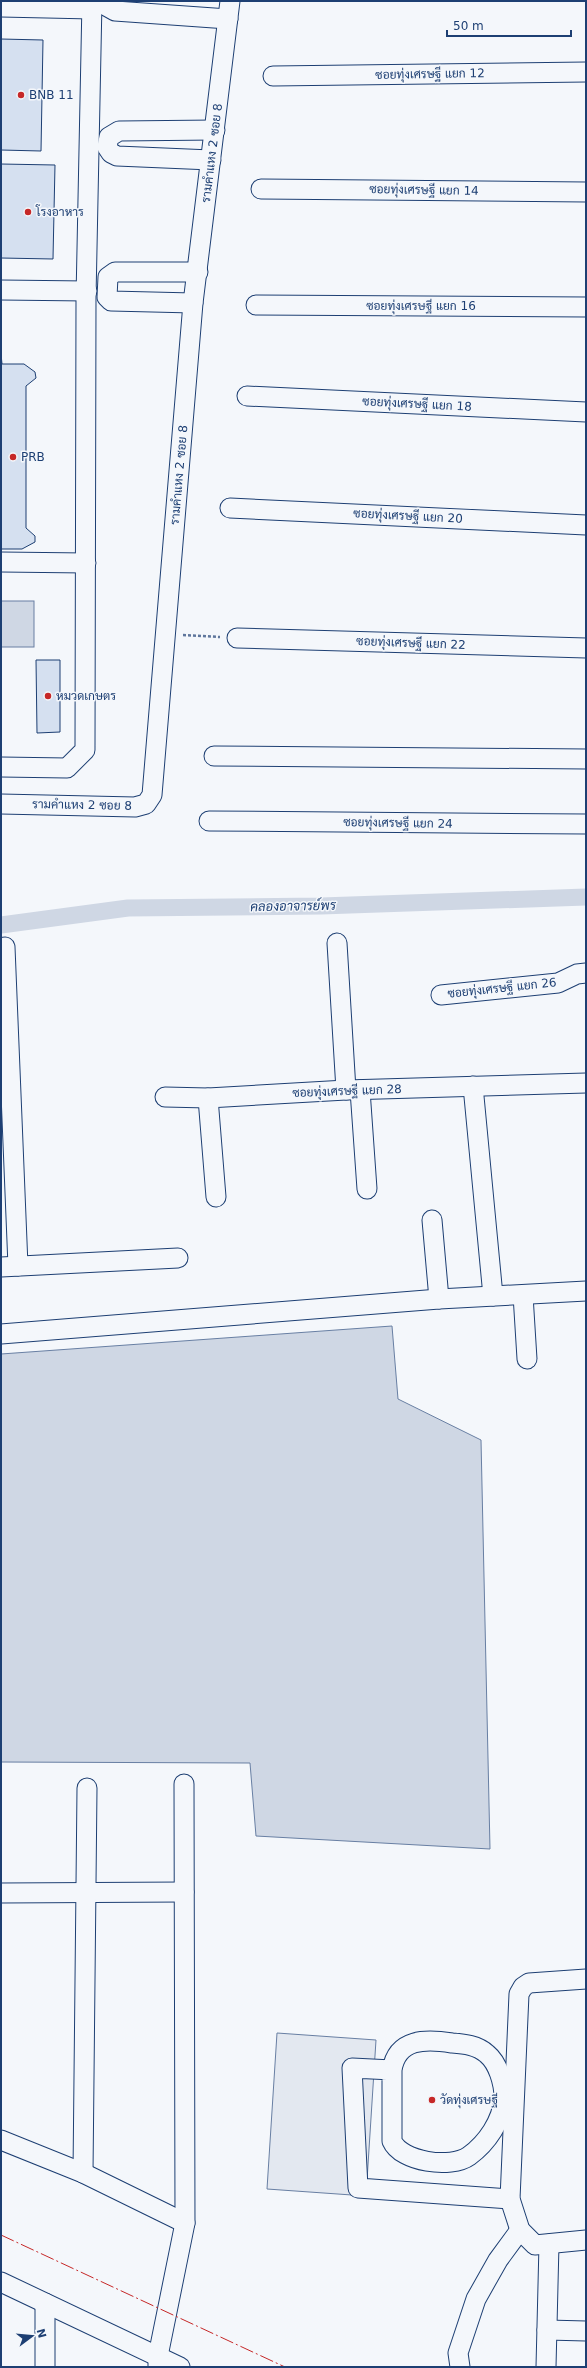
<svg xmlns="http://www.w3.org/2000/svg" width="587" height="2368" viewBox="0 0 587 2368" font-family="'DejaVu Sans',Sarabun,sans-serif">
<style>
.parking{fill:#e3e8f0;stroke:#687fa3}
.water{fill:#cfd7e4;stroke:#687fa3}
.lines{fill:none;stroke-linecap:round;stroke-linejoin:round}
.canal{stroke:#cfd7e4;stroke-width:17}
.building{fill:#d5e0f0;stroke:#1d3f73}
.minor-casing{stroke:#1d3f73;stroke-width:21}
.path{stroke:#5e769c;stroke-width:2.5;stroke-dasharray:3 2;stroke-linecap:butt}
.minor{stroke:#f4f7fb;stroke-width:19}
.power{stroke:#c62828;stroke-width:1;stroke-dasharray:14 3 2 3;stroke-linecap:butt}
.poi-dot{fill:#c62828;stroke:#f4f7fb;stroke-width:1.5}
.labels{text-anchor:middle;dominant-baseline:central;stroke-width:3;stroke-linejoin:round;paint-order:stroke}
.street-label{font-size:12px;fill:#1d3f73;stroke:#f4f7fb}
.poi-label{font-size:12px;fill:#1d3f73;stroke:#f4f7fb;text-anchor:start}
.water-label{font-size:13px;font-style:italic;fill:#1d3f73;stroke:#f4f7fb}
</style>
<rect width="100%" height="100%" fill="#f4f7fb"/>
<!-- parking -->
<polygon class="parking" points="277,2033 376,2040 366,2196 267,2189"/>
<!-- water -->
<g class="water">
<rect x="1" y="601" width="33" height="46"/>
<polygon points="392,1326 398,1399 481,1440 490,1849 256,1836 250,1763 1,1762 1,1354"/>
</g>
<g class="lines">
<!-- canal -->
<polyline class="canal" points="1,925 128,908 321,906 586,897"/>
</g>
<!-- building -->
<g class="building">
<polygon points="1,39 43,40 41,151 1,150"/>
<polygon points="1,164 55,165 53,259 1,258"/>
<polygon points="1,354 2,364 24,364 35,372 36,378 26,386 26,528 35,536 35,542 22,549 1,549"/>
<polygon points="36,660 60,660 60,732 37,733"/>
</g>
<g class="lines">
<!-- minor casing -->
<g class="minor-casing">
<g id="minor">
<polyline points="106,1 106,6 115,11 228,19"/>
<polyline points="1,7 92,9"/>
<polyline points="273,76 586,72"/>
<polyline points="211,160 117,156 111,153 107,147 109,137 119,131 215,130"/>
<polyline points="261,189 586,192"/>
<polyline points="1,290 87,291"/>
<polyline points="193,303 111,301 107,297 108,277 115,272 198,272"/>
<polyline points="256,305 586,307"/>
<polyline points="247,396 586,412"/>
<polyline points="230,508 586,525"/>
<polyline points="1,562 86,563"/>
<polyline points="237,638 586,648"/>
<polyline points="214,756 586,759"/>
<polyline points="1,767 67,768 85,750 86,298 92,1"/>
<polyline points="1,804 135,807 146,804 152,795 193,303 230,1"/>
<polyline points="209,821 586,824"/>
<polyline points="337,943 346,1090"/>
<polyline points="1,948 5,947 18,1266"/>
<polyline points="441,995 558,983 577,974 586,973"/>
<polyline points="473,1086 493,1296"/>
<polyline points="360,1090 367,1189"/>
<polyline points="165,1097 208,1098"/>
<polyline points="216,1197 208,1098 346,1090 586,1083"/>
<polyline points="432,1220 439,1299"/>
<polyline points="1,1267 178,1258"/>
<polyline points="523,1295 527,1359"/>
<polyline points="1,1334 439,1299 586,1291"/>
<polyline points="1,1893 184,1892"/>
<polyline points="586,1979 529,1983 523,1987 519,1994 510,2199 520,2230 535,2245 586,2240"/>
<path d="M392,2070C397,2038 426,2039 452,2043C464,2044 477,2045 487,2054C498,2063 504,2083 504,2098C502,2121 487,2143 469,2156C451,2169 401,2162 392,2141V2070L352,2068L358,2188L510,2199"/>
<polyline points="1,2140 83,2173 185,2223"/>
<polyline points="83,2173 87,1788"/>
<polyline points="1,2282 180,2367"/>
<polyline points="547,2330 586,2331"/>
<polyline points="45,2367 45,2303"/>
<polyline points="158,2367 158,2356 185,2223 184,1784"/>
<polyline points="460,2367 458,2353 476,2299 498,2260 520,2230"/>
<polyline points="546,2367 549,2244"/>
</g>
</g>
<!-- path -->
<polyline class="path" points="183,635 220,637"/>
<!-- minor -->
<use href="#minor" class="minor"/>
<!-- power -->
<polyline class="power" points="1,2235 285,2367"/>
</g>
<!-- markers -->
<g class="poi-dot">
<circle cx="21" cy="95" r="4"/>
<circle cx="28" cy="212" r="4"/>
<circle cx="13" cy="457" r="4"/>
<circle cx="48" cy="696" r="4"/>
<circle cx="432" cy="2100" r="4"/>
</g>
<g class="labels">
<!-- street labels -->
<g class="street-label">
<text transform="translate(430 74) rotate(-1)">ซอยทุ่งเศรษฐี แยก 12</text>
<text transform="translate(212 153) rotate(-83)">รามคำแหง 2 ซอย 8</text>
<text transform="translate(424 190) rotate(1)">ซอยทุ่งเศรษฐี แยก 14</text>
<text x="421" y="306">ซอยทุ่งเศรษฐี แยก 16</text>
<text transform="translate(417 404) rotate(3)">ซอยทุ่งเศรษฐี แยก 18</text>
<text transform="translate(179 475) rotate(-85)">รามคำแหง 2 ซอย 8</text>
<text transform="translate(408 516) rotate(3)">ซอยทุ่งเศรษฐี แยก 20</text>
<text transform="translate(411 643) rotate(2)">ซอยทุ่งเศรษฐี แยก 22</text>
<text transform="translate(82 805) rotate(1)">รามคำแหง 2 ซอย 8</text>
<text transform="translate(398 823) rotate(1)">ซอยทุ่งเศรษฐี แยก 24</text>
<text transform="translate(502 988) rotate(-6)">ซอยทุ่งเศรษฐี แยก 26</text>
<text transform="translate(347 1091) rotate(-2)">ซอยทุ่งเศรษฐี แยก 28</text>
</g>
<!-- poi labels -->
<g class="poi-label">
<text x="29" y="95">BNB 11</text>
<text x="36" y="212">โรงอาหาร</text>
<text x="21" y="457">PRB</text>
<text x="56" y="696">หมวดเกษตร</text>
<text x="440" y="2100">วัดทุ่งเศรษฐี</text>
</g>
<!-- water labels -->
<g class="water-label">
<text transform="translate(293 906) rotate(-1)">คลองอาจารย์พร</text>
</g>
</g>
<!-- border -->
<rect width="587" height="2368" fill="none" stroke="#1d3f73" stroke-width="4"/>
<!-- north arrow -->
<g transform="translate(32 2336) rotate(74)" stroke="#f4f7fb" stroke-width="3" paint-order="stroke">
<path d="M0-3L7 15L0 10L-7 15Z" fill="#1d3f73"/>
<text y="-6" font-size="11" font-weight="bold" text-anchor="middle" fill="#1d3f73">N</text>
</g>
<!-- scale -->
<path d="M447 30v6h124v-6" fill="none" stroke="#1d3f73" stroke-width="2"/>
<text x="453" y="30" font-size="12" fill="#1d3f73" stroke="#f4f7fb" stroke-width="3" paint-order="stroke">50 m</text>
</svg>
